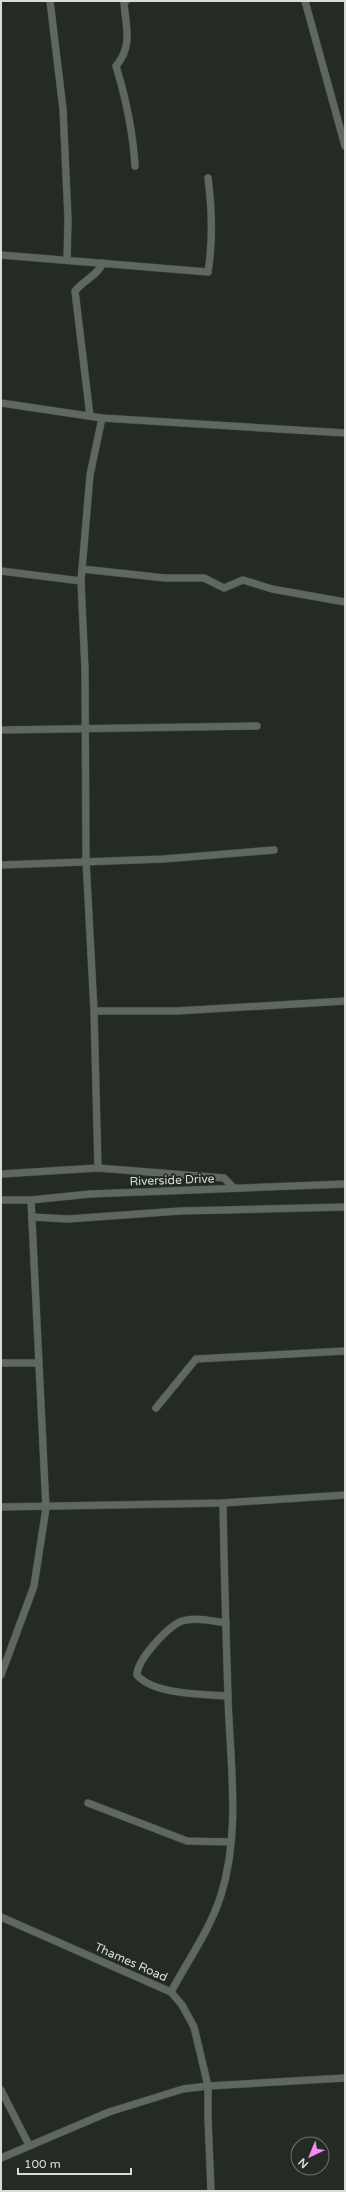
<svg xmlns="http://www.w3.org/2000/svg" width="346" height="2192" viewBox="0 0 346 2192" font-family="'Varela Round',sans-serif">
<style>
.lines{fill:none;stroke-linecap:round;stroke-linejoin:round}
.street-casing{stroke:#414842;stroke-width:8}
.street{stroke:#5f6860;stroke-width:7}
.labels{text-anchor:middle;dominant-baseline:central;stroke-width:4;stroke-linejoin:round;paint-order:stroke}
.street-label{font-size:12px;fill:#d8ddd9;stroke:#232b24}
</style>
<rect width="100%" height="100%" fill="#232b24"/>
<g class="lines">
<!-- street casing -->
<g class="street-casing">
<g id="street">
<polyline points="50,1 63,109 68,219 67,260"/>
<path d="M126,1L124,3C126,27 133,46 116,66C126,99 133,132 135,166"/>
<polyline points="305,1 345,146"/>
<path d="M1,255L208,272C213,241 212,209 208,178"/>
<polyline points="1,403 102,418 345,433"/>
<path d="M90,416L75,291C84,280 97,276 103,263"/>
<polyline points="82,569 165,578 204,578 224,588 243,580 272,589 345,602"/>
<polyline points="1,571 81,581"/>
<polyline points="1,730 257,726"/>
<polyline points="1,865 164,859 274,850"/>
<polyline points="94,1011 177,1011 345,1001"/>
<polyline points="98,1168 94,1011 86,860 85,669 81,581 90,475 102,418"/>
<polyline points="1,1174 98,1168 224,1178 234,1188"/>
<polyline points="1,1200 31,1200 90,1194 345,1184"/>
<polyline points="32,1217 68,1219 180,1211 345,1207"/>
<polyline points="1,1363 38,1363"/>
<polyline points="156,1408 196,1359 345,1351"/>
<polyline points="1,1507 223,1503 345,1495"/>
<path d="M226,1623C213,1621 195,1617 182,1621C167,1627 137,1660 137,1675C154,1695 203,1694 228,1696"/>
<polyline points="1,1675 34,1586 46,1508 31,1200"/>
<polyline points="88,1803 187,1841 231,1842"/>
<polyline points="1,1917 171,1992 182,2005 194,2027 208,2086 208,2118 211,2191"/>
<path d="M171,1992C188,1960 210,1930 221,1895C241,1831 230,1763 228,1697C226,1632 224,1568 223,1503"/>
<polyline points="1,2090 29,2145"/>
<polyline points="1,2158 109,2112 183,2089 208,2086 345,2078"/>
</g>
</g>
<!-- street -->
<use href="#street" class="street"/>
</g>
<g class="labels">
<!-- street labels -->
<g class="street-label">
<text transform="translate(172 1180) rotate(-2)">Riverside Drive</text>
<text transform="translate(131 1962) rotate(24)">Thames Road</text>
</g>
</g>
<!-- border -->
<rect width="346" height="2192" fill="none" stroke="#d8ddd9" stroke-width="4"/>
<!-- north arrow -->
<g transform="translate(310 2156) rotate(224)"><circle r="19" fill="#232b24" stroke="#6b726c"/>
<path d="M0-3L7 15L0 10L-7 15Z" fill="#f28af3"/>
<text y="-6" font-size="11" font-weight="bold" text-anchor="middle" fill="#d8ddd9">N</text>
</g>
<!-- scale -->
<path d="M18 2168v6h113v-6" fill="none" stroke="#d8ddd9" stroke-width="2"/>
<text x="24" y="2168" font-size="12" fill="#d8ddd9" stroke="#232b24" stroke-width="3" paint-order="stroke">100 m</text>
</svg>
